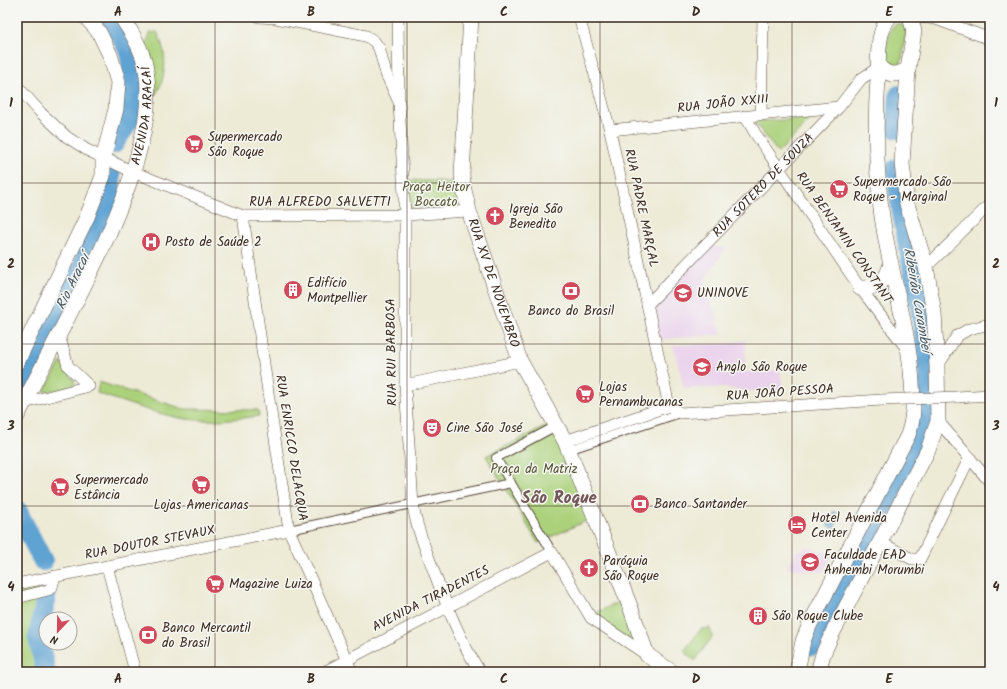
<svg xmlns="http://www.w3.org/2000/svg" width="1007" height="689" viewBox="0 0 1007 689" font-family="Kalam,sans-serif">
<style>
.built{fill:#ead1ec}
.green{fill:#abd17a;stroke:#737e4c}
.water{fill:#5ea3d3;stroke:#4c6678}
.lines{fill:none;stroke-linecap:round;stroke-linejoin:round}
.river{stroke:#5ea3d3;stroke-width:20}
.pedestrian-casing{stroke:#564739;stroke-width:10}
.minor-casing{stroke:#564739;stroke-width:12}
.secondary-casing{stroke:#564739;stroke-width:16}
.pedestrian{stroke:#fff;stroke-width:8}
.minor{stroke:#fff;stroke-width:11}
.secondary{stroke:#fff;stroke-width:15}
.minor-bridge-casing{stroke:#564739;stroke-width:12;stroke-linecap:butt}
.minor-bridge{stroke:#fff;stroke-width:11}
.grid{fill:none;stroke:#3b2a1e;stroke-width:1;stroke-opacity:0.55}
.labels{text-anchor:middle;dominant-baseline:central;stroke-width:3;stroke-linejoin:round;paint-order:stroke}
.street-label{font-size:13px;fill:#3b2a1e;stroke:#f6f6f2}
.poi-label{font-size:13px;fill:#3b2a1e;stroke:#f6f6f2;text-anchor:start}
.park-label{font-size:13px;fill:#575435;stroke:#f6f6f2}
.water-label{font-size:14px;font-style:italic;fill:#495a66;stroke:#f6f6f2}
.district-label{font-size:17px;font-weight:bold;fill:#745859;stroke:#f6f6f2}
.neatline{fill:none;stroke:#3b2a1e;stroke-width:1.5}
.grid-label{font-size:13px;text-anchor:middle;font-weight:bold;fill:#3b2a1e}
</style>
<rect width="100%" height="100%" fill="#f6f6f2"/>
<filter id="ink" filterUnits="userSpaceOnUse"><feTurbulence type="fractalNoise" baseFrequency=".025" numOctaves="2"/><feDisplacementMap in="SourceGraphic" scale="8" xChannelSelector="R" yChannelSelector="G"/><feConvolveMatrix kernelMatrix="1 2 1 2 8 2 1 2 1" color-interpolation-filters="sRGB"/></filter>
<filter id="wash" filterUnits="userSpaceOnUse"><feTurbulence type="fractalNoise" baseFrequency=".012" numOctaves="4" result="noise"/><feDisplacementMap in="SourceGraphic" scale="16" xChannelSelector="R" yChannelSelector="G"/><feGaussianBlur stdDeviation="0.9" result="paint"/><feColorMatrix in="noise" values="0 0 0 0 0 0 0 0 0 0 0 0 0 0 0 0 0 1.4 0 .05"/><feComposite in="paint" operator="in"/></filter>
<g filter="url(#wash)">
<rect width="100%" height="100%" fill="#edead5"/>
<!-- built -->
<g class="built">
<polygon points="704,246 726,248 704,281 722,334 655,340 647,305"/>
<polygon points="745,340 746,372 780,371 783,391 747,391 725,388 684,388 673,345 727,344"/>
<polygon points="807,546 832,556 823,572 787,568 796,552"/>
</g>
<!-- green -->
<g class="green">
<path d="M896,24L903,25L906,33L901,63L899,66L892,67L886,62C886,52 886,29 896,24Z"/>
<path d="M157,32C167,51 168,77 155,95L145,48L150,33Z"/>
<polygon points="811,119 778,153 754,121"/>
<polygon points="407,180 461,182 467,209 408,207"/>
<polygon points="61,362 75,382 73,387 44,392"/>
<path d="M99,382L184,409L258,410L259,416C235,419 209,422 186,419C155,414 126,403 97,393Z"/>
<polygon points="551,424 590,519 538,543 486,456"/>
<polygon points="42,581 44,593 35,637 41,672 17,672 17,586"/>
<polygon points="624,599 642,648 592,615"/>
<polygon points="710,628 712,637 695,661 684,651 701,629"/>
</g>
<!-- water -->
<polygon class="water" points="834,511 840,516 834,529 827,525"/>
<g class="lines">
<!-- river -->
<g class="river">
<polyline points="109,17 129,50 134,83 131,117 114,144"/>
<polyline points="897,129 899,95"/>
<polyline points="17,392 81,268 111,196 111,167"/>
<polyline points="17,510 43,561"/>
<path d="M812,646L918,441C921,434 924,428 926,421C930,402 928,380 927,361C922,296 902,234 896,169"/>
<polyline points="46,672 38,638 46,597"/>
</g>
</g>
</g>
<g filter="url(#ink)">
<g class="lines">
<!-- pedestrian casing -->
<g class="pedestrian-casing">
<g id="pedestrian">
<polyline points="568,450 680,413"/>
<polyline points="289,530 511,483"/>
<polyline points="552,552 496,458 556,426"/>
</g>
</g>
<!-- minor casing -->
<g class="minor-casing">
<g id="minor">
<polyline points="259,17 276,18 366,36 374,41 379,48 386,74 398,100"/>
<path d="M398,17L399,102L405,215V385L413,505C416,528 426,549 434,572C447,606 460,641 480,672"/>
<polyline points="579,17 610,130 669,406"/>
<polyline points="918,17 936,19 990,39"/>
<polyline points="17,86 41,113 67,137 87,150 131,171 243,216 405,215 469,211"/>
<polyline points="761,114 763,17"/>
<polyline points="745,116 755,133 860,288 907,349"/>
<polyline points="610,130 839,107"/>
<polyline points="243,216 270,406 289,530 352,672"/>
<polyline points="926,267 990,204"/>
<path id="s1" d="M647,305L839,107L861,79L879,67"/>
<polyline points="937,367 957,336 969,329 990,324"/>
<polyline points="405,385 520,361"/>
<polyline points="957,397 990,395"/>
<polyline points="24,403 89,386 68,366 59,335"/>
<polyline points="669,406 680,413 882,400"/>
<polyline points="938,421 990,482"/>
<polyline points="565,441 669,406"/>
<polyline points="880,542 912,559 920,559 970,457"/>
<polyline points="107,566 135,672"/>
<polyline points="17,584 289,530"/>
<polyline points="17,598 48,590 52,587 55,576"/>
<polyline points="324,672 552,552 591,618 647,655"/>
</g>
</g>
<!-- secondary casing -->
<g class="secondary-casing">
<g id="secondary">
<path id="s2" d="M471,17L462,174L463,186L469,211L520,361L565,441L631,609L647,655L672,672"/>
<path d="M879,67C890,76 896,76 908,69L914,31L910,17"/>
<path d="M860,288C878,289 887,281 891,263"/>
<polyline points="17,362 87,217 103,176 103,159 116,109 118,82 110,55 99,32 86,17"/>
<path id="s3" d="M17,416C34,383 51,350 68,317C101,252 166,130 143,57C138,43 130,29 121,17"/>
<path d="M797,672L803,641L810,624L908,435C915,416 913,402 912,382C908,323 888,267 881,209C876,166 875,121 878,78C879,57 876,35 889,17"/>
<polyline points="818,672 823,654 832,634 928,450 938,421 937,367 934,313 926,267 907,204 902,164 908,69"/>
</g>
</g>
<!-- pedestrian -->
<use href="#pedestrian" class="pedestrian"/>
<!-- minor -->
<use href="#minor" class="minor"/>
<!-- secondary -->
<use href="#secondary" class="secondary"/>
<!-- minor-bridge casing -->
<g class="minor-bridge-casing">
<polyline id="minor-bridge" points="882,400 957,397"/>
</g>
<!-- minor-bridge -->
<use href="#minor-bridge" class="minor-bridge"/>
</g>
</g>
<!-- grid -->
<path class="grid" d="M215,17V672M407,17V672M600,17V672M792,17V672M17,183H990M17,344H990M17,506H990"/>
<!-- icons -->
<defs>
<g id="supermarket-disc" transform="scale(1)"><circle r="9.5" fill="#d1495b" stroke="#f6f6f2"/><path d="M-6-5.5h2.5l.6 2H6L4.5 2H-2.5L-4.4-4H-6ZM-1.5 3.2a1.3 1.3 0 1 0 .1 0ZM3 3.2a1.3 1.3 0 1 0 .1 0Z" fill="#fff"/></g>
<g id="church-disc" transform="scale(1)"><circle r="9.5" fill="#d1495b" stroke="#f6f6f2"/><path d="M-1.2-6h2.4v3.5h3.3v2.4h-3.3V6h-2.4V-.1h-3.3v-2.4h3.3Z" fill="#fff"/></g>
<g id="hospital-disc" transform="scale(1)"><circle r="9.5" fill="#d1495b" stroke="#f6f6f2"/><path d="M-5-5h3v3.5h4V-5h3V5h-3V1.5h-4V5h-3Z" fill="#fff"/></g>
<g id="building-disc" transform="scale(1)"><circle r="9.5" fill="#d1495b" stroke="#f6f6f2"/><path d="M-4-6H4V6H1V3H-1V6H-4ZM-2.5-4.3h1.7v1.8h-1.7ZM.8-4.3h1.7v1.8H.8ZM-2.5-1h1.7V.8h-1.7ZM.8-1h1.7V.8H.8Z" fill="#fff"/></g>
<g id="bank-disc" transform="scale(1)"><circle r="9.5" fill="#d1495b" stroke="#f6f6f2"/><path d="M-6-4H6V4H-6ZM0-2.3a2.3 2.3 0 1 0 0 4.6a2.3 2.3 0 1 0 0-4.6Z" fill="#fff"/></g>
<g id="university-disc" transform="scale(1)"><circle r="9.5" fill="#d1495b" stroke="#f6f6f2"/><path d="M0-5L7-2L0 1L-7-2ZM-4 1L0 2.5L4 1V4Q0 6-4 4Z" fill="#fff"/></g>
<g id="school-disc" transform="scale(1)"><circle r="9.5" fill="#d1495b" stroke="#f6f6f2"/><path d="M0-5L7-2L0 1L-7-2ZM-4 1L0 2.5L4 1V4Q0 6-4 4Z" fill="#fff"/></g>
<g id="theatre-disc" transform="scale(1)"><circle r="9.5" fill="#d1495b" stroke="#f6f6f2"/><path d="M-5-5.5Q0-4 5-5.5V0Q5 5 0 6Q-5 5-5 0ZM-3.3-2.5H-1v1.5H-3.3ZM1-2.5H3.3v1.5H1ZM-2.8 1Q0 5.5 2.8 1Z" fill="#fff"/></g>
<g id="hotel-disc" transform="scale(1)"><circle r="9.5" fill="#d1495b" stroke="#f6f6f2"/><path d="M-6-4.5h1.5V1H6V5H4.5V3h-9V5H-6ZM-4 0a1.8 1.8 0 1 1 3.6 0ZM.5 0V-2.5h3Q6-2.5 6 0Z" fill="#fff"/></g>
</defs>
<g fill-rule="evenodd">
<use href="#supermarket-disc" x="194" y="144"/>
<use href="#supermarket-disc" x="839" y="189"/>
<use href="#church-disc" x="495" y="216"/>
<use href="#hospital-disc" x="151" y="242"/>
<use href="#building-disc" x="293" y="290"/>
<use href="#bank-disc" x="571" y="291"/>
<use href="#university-disc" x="683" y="293"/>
<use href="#school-disc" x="702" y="367"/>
<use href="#supermarket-disc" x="585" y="394"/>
<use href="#theatre-disc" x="432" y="428"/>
<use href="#supermarket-disc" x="201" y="485"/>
<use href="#supermarket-disc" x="60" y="487"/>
<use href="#bank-disc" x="640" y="504"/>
<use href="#hotel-disc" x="797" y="525"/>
<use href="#university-disc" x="810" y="562"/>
<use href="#church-disc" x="589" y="568"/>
<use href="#supermarket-disc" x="215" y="584"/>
<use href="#building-disc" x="758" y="616"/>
<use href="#bank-disc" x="148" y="635"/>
</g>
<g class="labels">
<!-- street labels -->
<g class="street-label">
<text transform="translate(723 104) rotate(-6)">RUA JOÃO XXIII</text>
<text stroke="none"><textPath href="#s3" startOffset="328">AVENIDA ARACAÍ</textPath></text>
<text stroke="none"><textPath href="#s1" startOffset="167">RUA SOTERO DE SOUZA</textPath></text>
<text x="320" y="202">RUA ALFREDO SALVETTI</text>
<text transform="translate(641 208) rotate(78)">RUA PADRE MARÇAL</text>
<text transform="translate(844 238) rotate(55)">RUA BENJAMIN CONSTANT</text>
<text stroke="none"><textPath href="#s2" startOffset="271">RUA XV DE NOVEMBRO</textPath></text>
<text transform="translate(392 352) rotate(-91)">RUA RUI BARBOSA</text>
<text transform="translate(780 393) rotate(-4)">RUA JOÃO PESSOA</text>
<text transform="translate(291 448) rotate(81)">RUA ENRICCO DELACQUA</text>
<text transform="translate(150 543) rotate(-11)">RUA DOUTOR STEVAUX</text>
<text transform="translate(431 599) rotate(-27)">AVENIDA TIRADENTES</text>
</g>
<!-- poi labels -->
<g class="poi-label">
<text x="208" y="137">Supermercado<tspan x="208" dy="15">São Roque</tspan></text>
<text x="853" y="182">Supermercado São<tspan x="853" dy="15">Roque - Marginal</tspan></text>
<text x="509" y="209">Igreja São<tspan x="509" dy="15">Benedito</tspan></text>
<text x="165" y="242">Posto de Saúde 2</text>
<text x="307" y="283">Edifício<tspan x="307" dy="15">Montpellier</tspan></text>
<text x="697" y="293">UNINOVE</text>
<text x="571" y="311" text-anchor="middle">Banco do Brasil</text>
<text x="716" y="367">Anglo São Roque</text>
<text x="599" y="387">Lojas<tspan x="599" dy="15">Pernambucanas</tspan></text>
<text x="446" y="428">Cine São José</text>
<text x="74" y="480">Supermercado<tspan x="74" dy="15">Estância</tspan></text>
<text x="654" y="504">Banco Santander</text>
<text x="201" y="505" text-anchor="middle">Lojas Americanas</text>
<text x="811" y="518">Hotel Avenida<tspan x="811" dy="15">Center</tspan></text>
<text x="824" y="555">Faculdade EAD<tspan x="824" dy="15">Anhembi Morumbi</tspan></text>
<text x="603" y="561">Paróquia<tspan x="603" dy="15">São Roque</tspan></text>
<text x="229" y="584">Magazine Luiza</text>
<text x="772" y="616">São Roque Clube</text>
<text x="162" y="628">Banco Mercantil<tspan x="162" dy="15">do Brasil</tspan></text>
</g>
<!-- park labels -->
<g class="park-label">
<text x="436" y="187">Praça Heitor<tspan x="436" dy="15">Boccato</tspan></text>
<text x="534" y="469">Praça da Matriz</text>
</g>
<!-- water labels -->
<g class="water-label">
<text transform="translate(73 282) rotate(-64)">Rio Aracaí</text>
<text transform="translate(917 300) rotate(80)">Ribeirão Carambeí</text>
</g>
<!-- district labels -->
<g class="district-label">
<text x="559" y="498">São Roque</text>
</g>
</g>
<!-- margin -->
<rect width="1007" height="689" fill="none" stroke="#f6f6f2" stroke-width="44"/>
<!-- north arrow -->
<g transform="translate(58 631) rotate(202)"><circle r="19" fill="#f6f6f2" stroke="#aba49d"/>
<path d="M0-3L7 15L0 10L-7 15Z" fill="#d1495b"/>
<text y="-6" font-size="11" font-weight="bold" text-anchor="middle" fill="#3b2a1e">N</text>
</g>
<rect x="22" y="22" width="963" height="645" class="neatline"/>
<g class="grid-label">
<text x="118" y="16">A</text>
<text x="311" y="16">B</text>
<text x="504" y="16">C</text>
<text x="696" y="16">D</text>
<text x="889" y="16">E</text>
<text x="11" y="107">1</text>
<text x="996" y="107">1</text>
<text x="11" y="268">2</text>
<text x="996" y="268">2</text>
<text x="11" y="430">3</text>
<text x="996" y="430">3</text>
<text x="11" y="591">4</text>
<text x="996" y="591">4</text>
<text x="118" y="683">A</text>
<text x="311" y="683">B</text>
<text x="504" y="683">C</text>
<text x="696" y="683">D</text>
<text x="889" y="683">E</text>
</g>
</svg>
